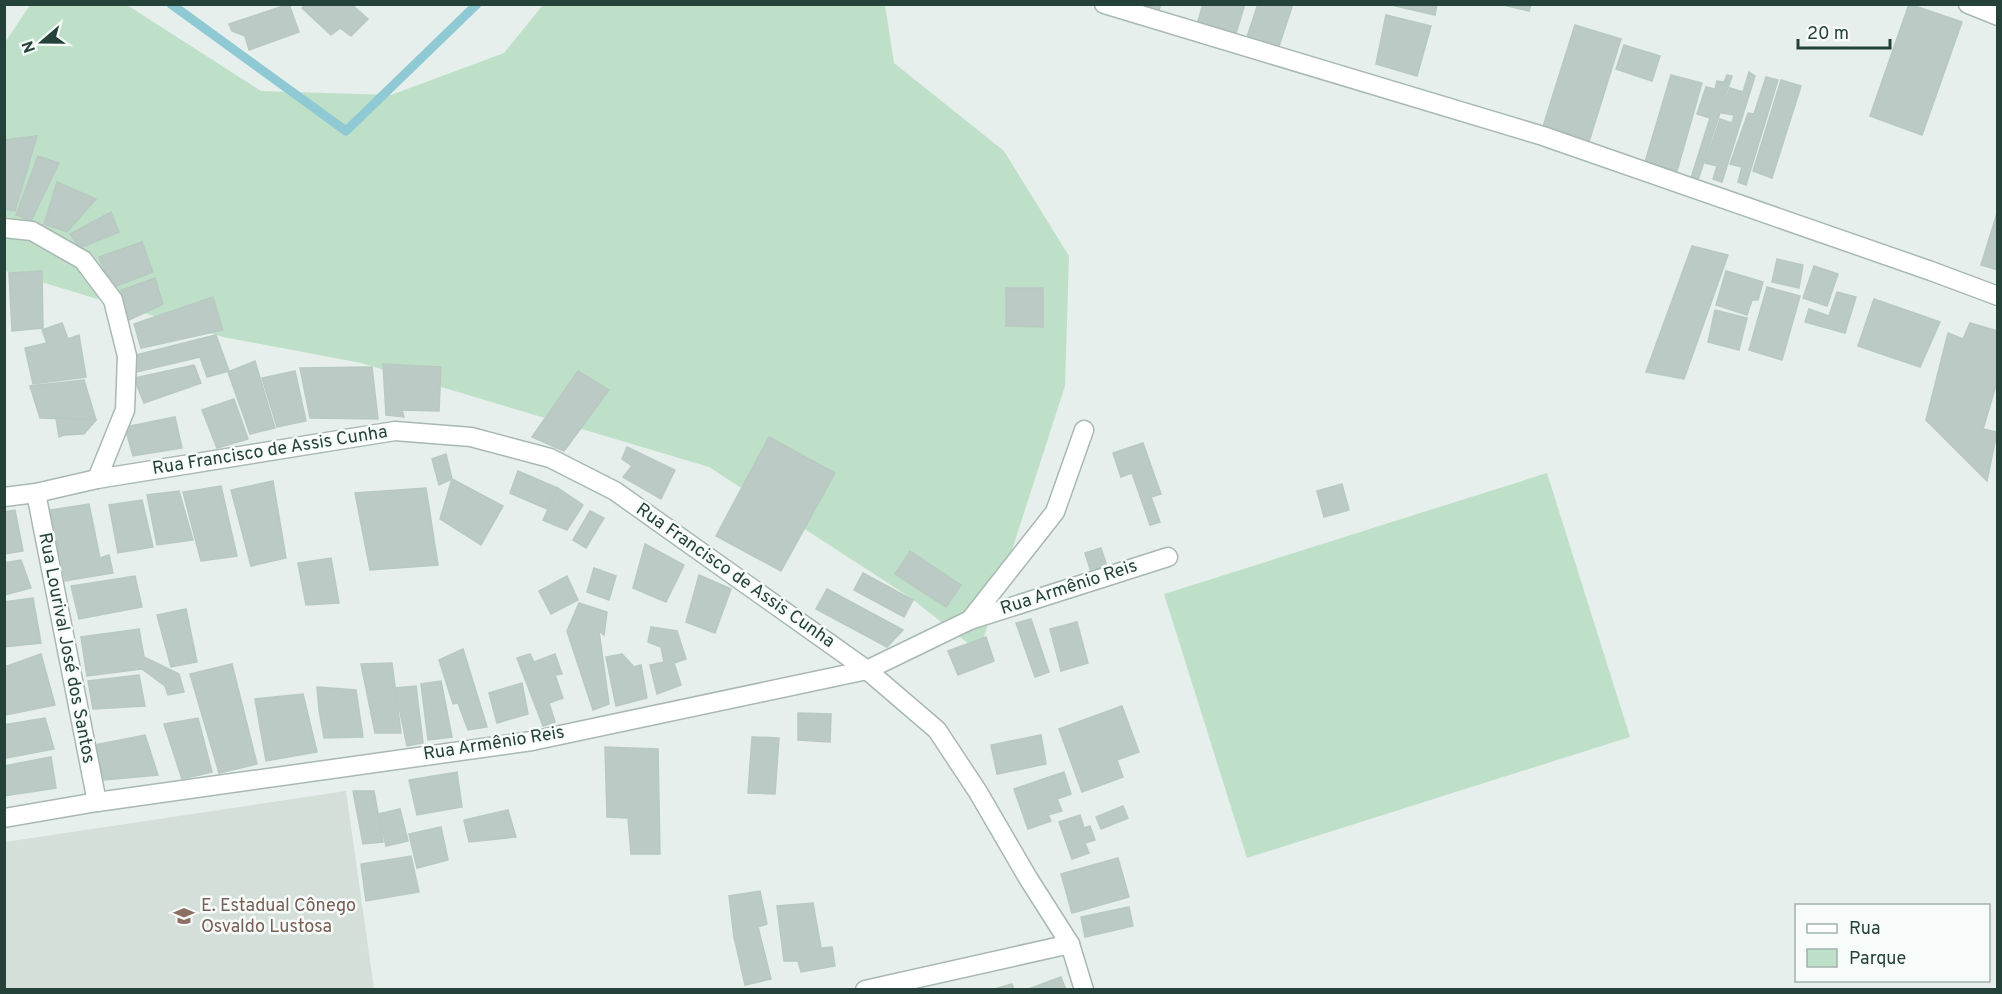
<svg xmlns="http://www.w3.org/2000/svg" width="2002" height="994" viewBox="0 0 2002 994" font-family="Overpass,sans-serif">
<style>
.built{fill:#d4dfda}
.green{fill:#bfe0c8}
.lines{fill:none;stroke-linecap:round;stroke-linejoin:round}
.stream{stroke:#8ec9d4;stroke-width:9}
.building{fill:#bbcac4;stroke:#b8c9c2;stroke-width:1.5}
.minor-casing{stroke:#a8b8b2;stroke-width:21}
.minor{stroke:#fff;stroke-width:18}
.labels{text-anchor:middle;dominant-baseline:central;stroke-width:5;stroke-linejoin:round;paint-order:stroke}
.street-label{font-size:18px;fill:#24423a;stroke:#f7fbf9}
.education-label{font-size:18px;fill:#785e54;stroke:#f7fbf9;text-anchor:start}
</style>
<rect width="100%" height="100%" fill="#e6efeb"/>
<!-- built -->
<polygon class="built" points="346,791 374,989 5,989 5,842"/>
<!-- green -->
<g class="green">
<polygon points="30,5 127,5 261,91 391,95 504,53 543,5 885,5 894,63 1004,151 1069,256 1065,386 979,652 911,598 709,467 361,363 223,337 5,271 4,44"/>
<polygon points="1547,473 1630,737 1247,858 1164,594"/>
</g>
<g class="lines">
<!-- stream -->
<polyline class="stream" points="171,4 346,131 477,4"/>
</g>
<!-- building -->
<g class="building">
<polygon points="289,4 299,32 249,50 245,36 232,31 229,24"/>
<polygon points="305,4 351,4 368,19 351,36 340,28 331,35 302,8"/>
<polygon points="1131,4 1161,4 1158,13"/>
<polygon points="1203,4 1245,4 1236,33 1198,21"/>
<polygon points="1258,4 1293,4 1278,49 1247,37"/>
<polygon points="1387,4 1437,4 1435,15"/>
<polygon points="1499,4 1531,4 1529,11"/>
<polygon points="1909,4 1962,22 1922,135 1870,116"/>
<polygon points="1386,15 1431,26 1417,76 1376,64"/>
<polygon points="1575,25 1621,39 1587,148 1541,133"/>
<polygon points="1624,45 1660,56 1652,81 1616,69"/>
<polygon points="1749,72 1755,76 1722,182 1713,179 1717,166 1705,163 1720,119 1732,123 1734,115 1721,113 1730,88 1743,92"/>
<polygon points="1671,75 1702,83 1677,171 1645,162"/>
<polygon points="1727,75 1732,76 1698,180 1691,178 1710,118 1697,114 1706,87 1715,89 1717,81 1724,82"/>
<polygon points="1766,77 1778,80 1746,185 1738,182 1742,167 1730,164 1748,113 1754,114"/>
<polygon points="1781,80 1801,86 1772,178 1753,171"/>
<polygon points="37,136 15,211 4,209 4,140"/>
<polygon points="38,156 59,163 31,221 16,215"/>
<polygon points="57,182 96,199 67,232 44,224"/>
<polygon points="1998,210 1998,270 1981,265"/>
<polygon points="111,212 119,232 80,248 70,234"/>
<polygon points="142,242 153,272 111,288 99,257"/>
<polygon points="1692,246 1728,255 1684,379 1646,372"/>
<polygon points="1777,259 1803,265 1799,288 1772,282"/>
<polygon points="1814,266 1838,274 1827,306 1803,298"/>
<polygon points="42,271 43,328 12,331 9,273"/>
<polygon points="1726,271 1763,282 1758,300 1752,300 1747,315 1716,305"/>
<polygon points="155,278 163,304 127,321 116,292"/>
<polygon points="1767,287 1800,296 1782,360 1749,350"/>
<polygon points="1006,288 1043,288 1043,327 1006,326"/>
<polygon points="1837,292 1856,297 1845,333 1805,322 1809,309 1829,316"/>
<polygon points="213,297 223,330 141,348 134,324"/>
<polygon points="1874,299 1940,322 1920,367 1858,346"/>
<polygon points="1715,310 1747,318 1739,350 1708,342"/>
<polygon points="62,323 68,339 79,335 86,377 33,384 25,348 47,343 42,330"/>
<polygon points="1970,323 1998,331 1998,379 1983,429 1997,432 1987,481 1926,420 1948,333 1963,339"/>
<polygon points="216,335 229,371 207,377 200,357 136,372 132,356"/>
<polygon points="255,361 275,428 250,434 228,372"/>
<polygon points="383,364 441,367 439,411 402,410 404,417 386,415"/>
<polygon points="194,365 201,383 144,403 134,378"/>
<polygon points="372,367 378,419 310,418 300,368"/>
<polygon points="295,371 306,421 277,427 262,378"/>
<polygon points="578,371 609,390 564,451 532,437"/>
<polygon points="84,380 96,420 40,418 30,386"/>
<polygon points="234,399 248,439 217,448 202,410"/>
<polygon points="175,417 182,448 133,456 125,427"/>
<polygon points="56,418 96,420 84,434 64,435 59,437"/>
<polygon points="769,437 835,473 781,571 716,536"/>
<polygon points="1143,443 1161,494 1151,497 1160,522 1150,525 1132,473 1121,477 1113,453"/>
<polygon points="627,447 675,470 661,499 623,477 632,466 622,459"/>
<polygon points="446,454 452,479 439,485 432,459"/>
<polygon points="518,471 558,488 547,509 510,493"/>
<polygon points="452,479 503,506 481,545 440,519"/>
<polygon points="273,481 286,558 251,566 231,490"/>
<polygon points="1342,484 1349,510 1324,517 1317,491"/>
<polygon points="221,486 237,556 201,561 183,492"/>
<polygon points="426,488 438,565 370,570 355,493"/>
<polygon points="558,488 583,505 567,530 543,520"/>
<polygon points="179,491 193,540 157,545 147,495"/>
<polygon points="142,500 153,547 118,553 109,505"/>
<polygon points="89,504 100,558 109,555 113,573 65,581 50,510"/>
<polygon points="15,510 23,551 4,554 4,512"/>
<polygon points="590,511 604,518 586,548 573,540"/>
<polygon points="645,544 684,565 666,602 633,588"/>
<polygon points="1101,548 1107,566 1091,572 1085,553"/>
<polygon points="910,551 961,585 946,607 895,574"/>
<polygon points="331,558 339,603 306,605 298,563"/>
<polygon points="21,560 31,588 4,595 4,563"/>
<polygon points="594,568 616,576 609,600 587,592"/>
<polygon points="863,573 913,600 904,617 854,590"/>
<polygon points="699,575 731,589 715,633 686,622"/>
<polygon points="135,576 142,607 79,619 71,586"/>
<polygon points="567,576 578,600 551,614 539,591"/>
<polygon points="827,589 903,630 887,647 816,609"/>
<polygon points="33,598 41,643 4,647 4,602"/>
<polygon points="579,603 607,612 604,635 599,631 609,704 593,710 567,631"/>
<polygon points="186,609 197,662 171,667 157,615"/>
<polygon points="1031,619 1049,672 1035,677 1016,623"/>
<polygon points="1077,622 1088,663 1061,671 1050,629"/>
<polygon points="651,627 677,631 686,659 674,663 681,685 657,694 650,665 664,662 661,647 648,642"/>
<polygon points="139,629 144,657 179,674 184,692 168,695 165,686 142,669 87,676 81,637"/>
<polygon points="986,637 994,661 958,675 948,651"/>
<polygon points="463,649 487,727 468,730 458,703 453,704 439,660"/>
<polygon points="41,654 55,705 6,715 4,710 4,667"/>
<polygon points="530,654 534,662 555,654 562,674 555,675 563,698 549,703 555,722 543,726 517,658"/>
<polygon points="622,654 634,667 641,665 647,698 616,706 606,657"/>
<polygon points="392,663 401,733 375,733 361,664"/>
<polygon points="232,664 257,764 219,773 190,674"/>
<polygon points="139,675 145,706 93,709 88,681"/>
<polygon points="441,681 452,737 428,740 421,684"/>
<polygon points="522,683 528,714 497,723 489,693"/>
<polygon points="416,686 423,743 407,746 395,688"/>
<polygon points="317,687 356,690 363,737 324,738 319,710"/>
<polygon points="303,694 317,752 266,761 255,699"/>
<polygon points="1122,706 1139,752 1117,760 1123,777 1082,792 1059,729"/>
<polygon points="798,713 831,714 830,742 798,740"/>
<polygon points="45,718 54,749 6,758 4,725"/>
<polygon points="198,718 212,772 182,779 164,724"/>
<polygon points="145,735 158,775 104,780 94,745"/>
<polygon points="1041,735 1046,764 997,774 991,745"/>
<polygon points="752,737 779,738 775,794 748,793"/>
<polygon points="605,747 658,749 660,854 631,854 628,818 607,817"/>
<polygon points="51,757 56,788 4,796 4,766"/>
<polygon points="457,772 462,807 417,815 409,780"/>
<polygon points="1064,772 1071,794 1057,799 1062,811 1048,815 1051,821 1028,829 1014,789"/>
<polygon points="353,791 374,791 383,842 363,844"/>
<polygon points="1123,806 1128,818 1101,829 1096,817"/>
<polygon points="400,809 408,841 386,846 378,814"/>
<polygon points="508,810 516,837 469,842 464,820"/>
<polygon points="1080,815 1084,828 1090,826 1095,840 1085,843 1089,853 1072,859 1059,822"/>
<polygon points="441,827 448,860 417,868 409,834"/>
<polygon points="411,856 419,892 366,901 361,864"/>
<polygon points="1118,858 1129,897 1072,913 1061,874"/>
<polygon points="760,891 767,924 758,927 771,979 745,985 734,937 729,896"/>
<polygon points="813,903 821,948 832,947 835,966 801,972 798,961 784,961 777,906"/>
<polygon points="1129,907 1133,926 1085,937 1081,917"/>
<polygon points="1061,977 1066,990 1026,990"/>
<polygon points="1012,984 1014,990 991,990"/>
</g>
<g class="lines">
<!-- minor casing -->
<g class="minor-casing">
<g id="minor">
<polyline points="1104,4 1543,136 1931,271 1998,296"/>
<polyline points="1968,4 1998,16"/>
<polyline points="4,228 32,231 83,260 113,300 127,356 125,410 97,479"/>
<polyline points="36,493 97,802"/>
<polyline points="4,497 36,493 97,479 395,431 471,437 550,458 615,491 867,670 937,730 978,792 1028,878 1070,944 1084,990"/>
<polyline points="970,620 1055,512 1084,430"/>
<polyline points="4,818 97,802 532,741 867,670 970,620 1168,557"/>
<polyline points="865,990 1070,944"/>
</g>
</g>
<!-- minor -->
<use href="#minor" class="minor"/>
</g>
<!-- icons -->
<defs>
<g id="school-bare" transform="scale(1.62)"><path d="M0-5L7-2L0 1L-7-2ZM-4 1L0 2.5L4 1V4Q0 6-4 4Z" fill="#8d6e63" stroke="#f7fbf9" stroke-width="2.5" paint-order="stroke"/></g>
</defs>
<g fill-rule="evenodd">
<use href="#school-bare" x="184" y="916"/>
</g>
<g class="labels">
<!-- street labels -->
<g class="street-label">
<text transform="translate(270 451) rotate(-9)">Rua Francisco de Assis Cunha</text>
<text transform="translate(735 576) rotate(35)">Rua Francisco de Assis Cunha</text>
<text transform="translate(1069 588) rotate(-18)">Rua Armênio Reis</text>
<text transform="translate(66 648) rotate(79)">Rua Lourival José dos Santos</text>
<text transform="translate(494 744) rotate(-9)">Rua Armênio Reis</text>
</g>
<!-- education labels -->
<g class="education-label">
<text x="201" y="906">E. Estadual Cônego<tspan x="201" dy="21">Osvaldo Lustosa</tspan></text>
</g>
</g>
<!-- border -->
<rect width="2002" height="994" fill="none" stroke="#24423a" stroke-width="12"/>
<!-- legend -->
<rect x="1795" y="904" width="195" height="78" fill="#f7fbf9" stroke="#a3b1ad" stroke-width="1.5"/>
<rect x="1807" y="924" width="30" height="9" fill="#ffffff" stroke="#a3b1ad" stroke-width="1.5"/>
<text x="1849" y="934" font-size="18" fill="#24423a">Rua</text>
<rect x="1807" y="949" width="30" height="18" fill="#bfe0c8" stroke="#a3b1ad" stroke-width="1.5"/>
<text x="1849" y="964" font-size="18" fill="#24423a">Parque</text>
<!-- north arrow -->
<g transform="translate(42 42) rotate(250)" stroke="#f7fbf9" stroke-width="4.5" paint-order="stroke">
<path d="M0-4.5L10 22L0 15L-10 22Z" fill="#24423a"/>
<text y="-9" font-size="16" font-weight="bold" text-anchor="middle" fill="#24423a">N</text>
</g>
<!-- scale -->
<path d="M1798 39v9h92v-9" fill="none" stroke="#24423a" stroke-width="3"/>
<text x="1807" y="39" font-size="18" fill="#24423a" stroke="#f7fbf9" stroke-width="4.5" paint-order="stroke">20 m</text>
</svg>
